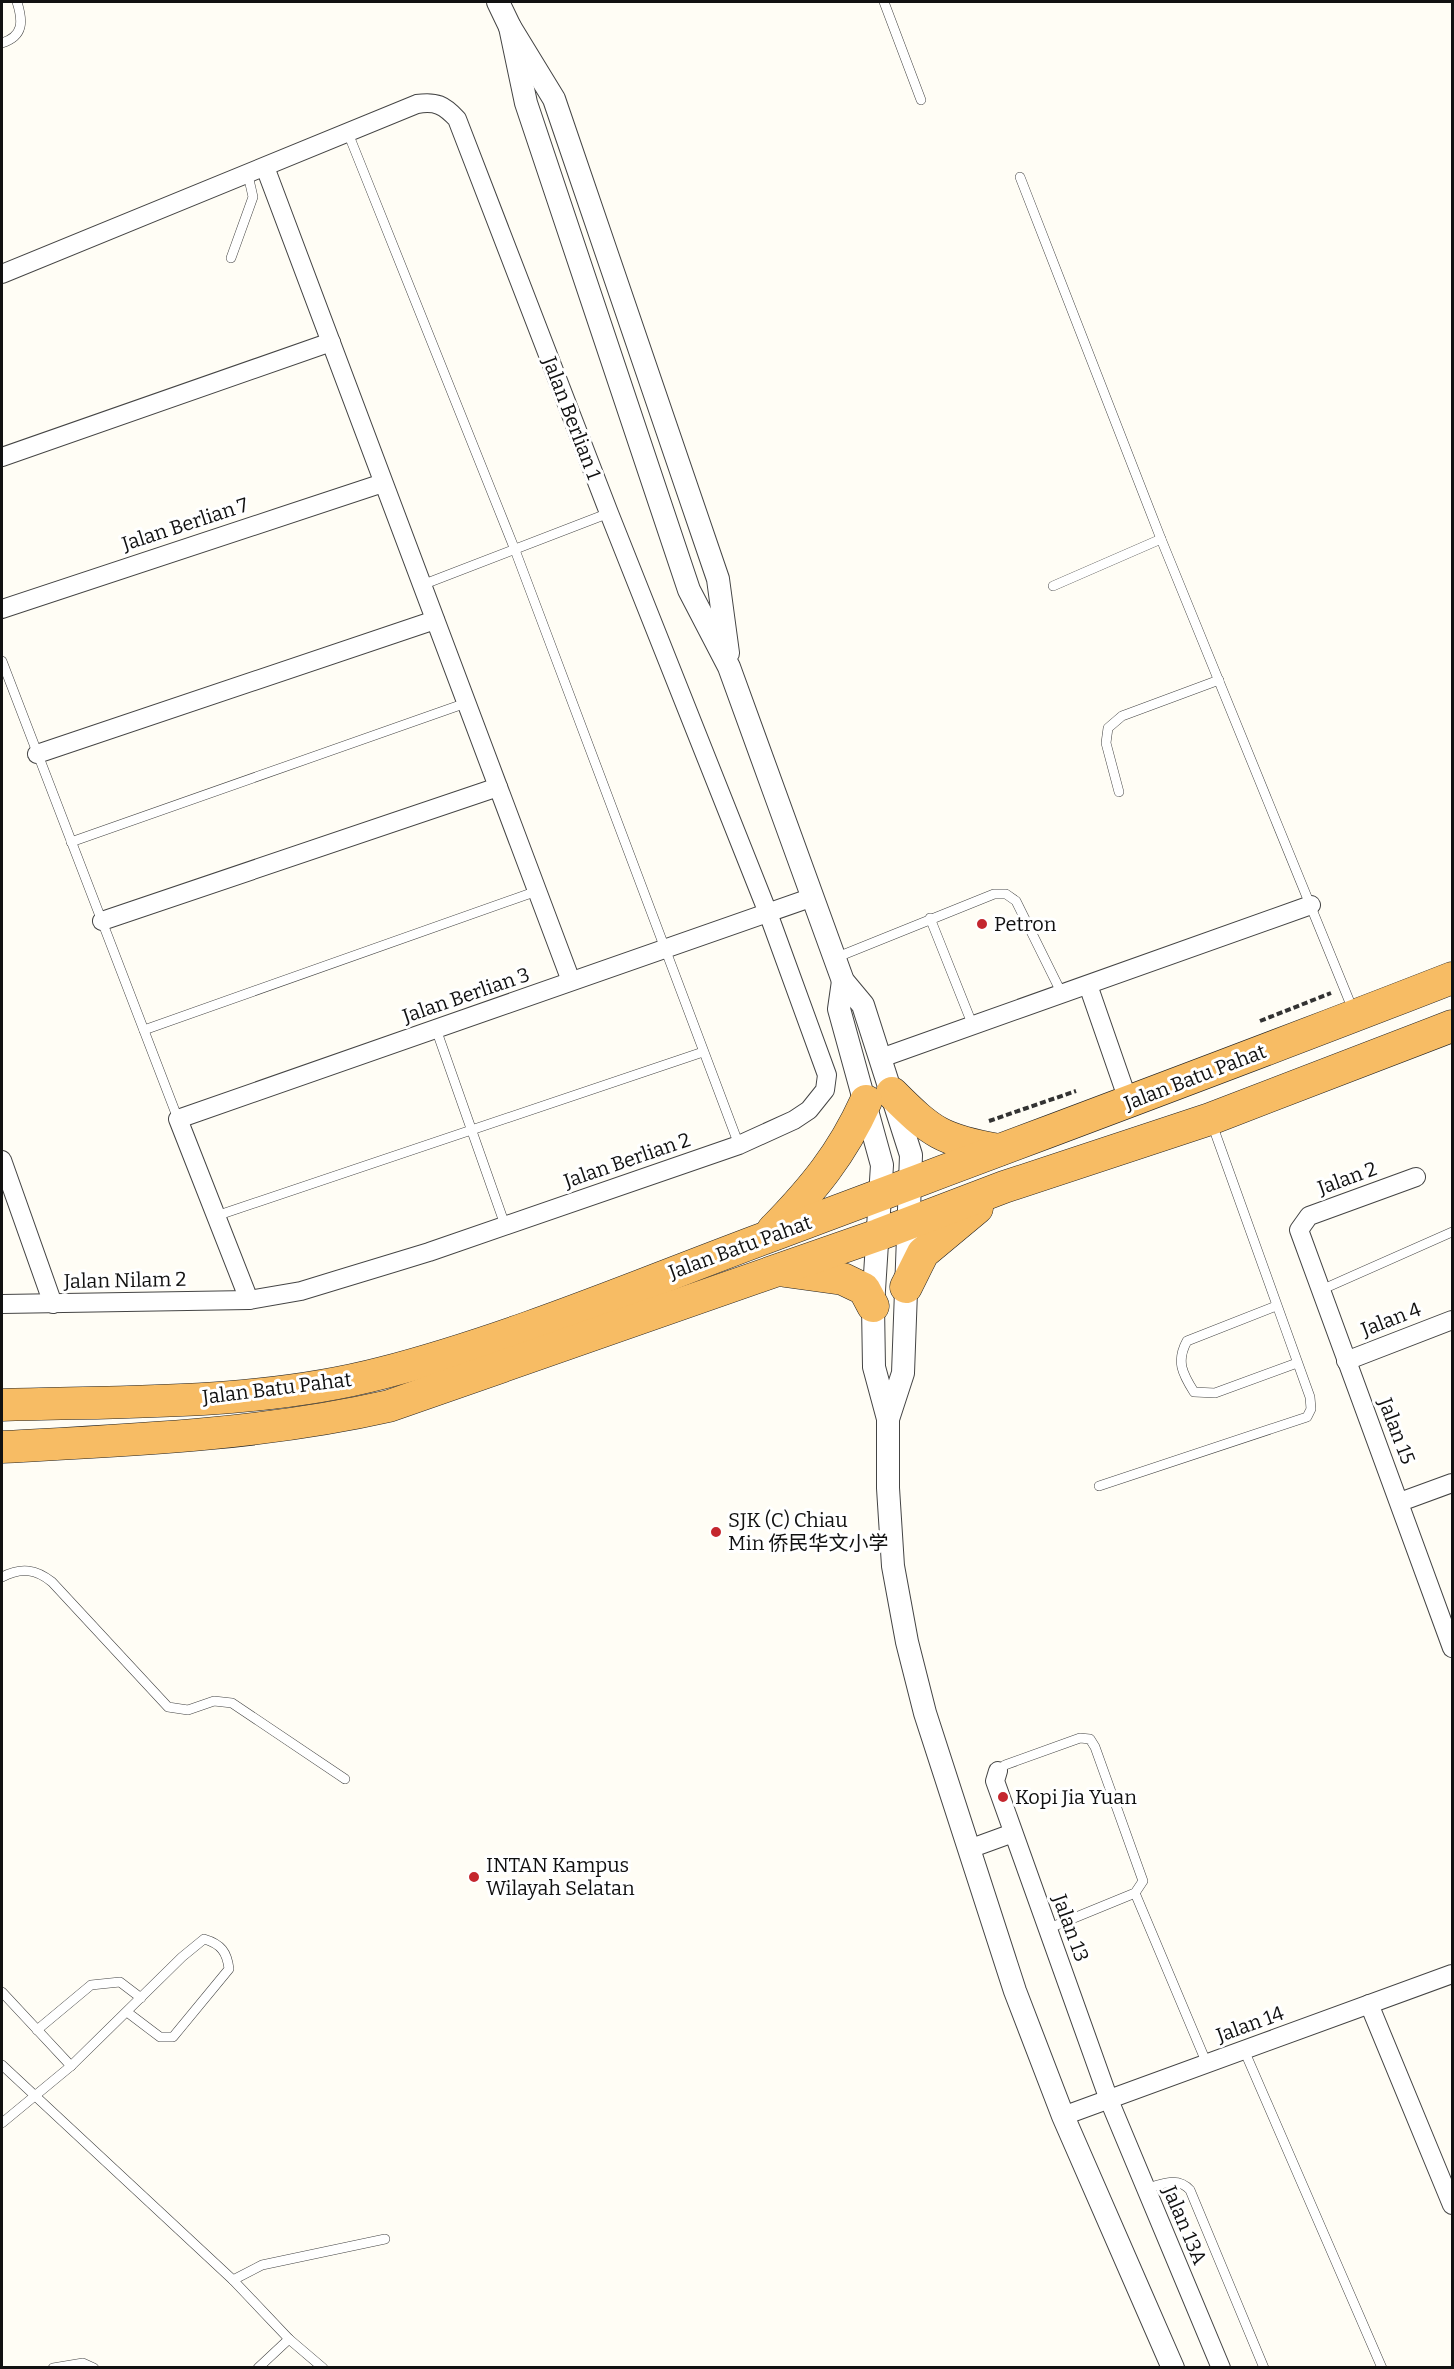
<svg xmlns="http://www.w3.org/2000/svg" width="1454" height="2369" viewBox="0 0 1454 2369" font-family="Bitter,'Noto Sans SC',serif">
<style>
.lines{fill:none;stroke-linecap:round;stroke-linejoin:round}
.service-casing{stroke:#444;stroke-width:10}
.minor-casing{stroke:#444;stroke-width:20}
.tertiary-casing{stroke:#444;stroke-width:24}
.trunk-casing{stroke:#222;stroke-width:33}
.path{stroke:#333;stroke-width:4;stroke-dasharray:6 3;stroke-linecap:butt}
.service{stroke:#fff;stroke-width:9}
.minor{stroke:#fff;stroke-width:18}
.tertiary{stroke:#fff;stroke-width:22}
.trunk{stroke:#f7bc64;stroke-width:32}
.poi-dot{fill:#c4262e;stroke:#fff;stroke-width:2}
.labels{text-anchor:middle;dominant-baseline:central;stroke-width:6;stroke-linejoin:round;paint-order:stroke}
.street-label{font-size:20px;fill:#111;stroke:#fff}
.poi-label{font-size:20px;fill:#111;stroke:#fff;text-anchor:start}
</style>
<rect width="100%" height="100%" fill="#fffdf5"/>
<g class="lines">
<!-- service casing -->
<g class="service-casing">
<g id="service">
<polyline points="884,2 921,100"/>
<path d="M2,43C24,36 23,21 17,2"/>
<polyline points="348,133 515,550 739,1145"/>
<polyline points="1020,177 1161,539 1353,1010"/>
<polyline points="231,258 253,197 248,175"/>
<polyline points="422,585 609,513"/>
<polyline points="1053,586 1161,539"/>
<polyline points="2,661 178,1119"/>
<polyline points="1119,792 1106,743 1108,728 1122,716 1219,680"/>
<polyline points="71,842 466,703"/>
<polyline points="930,918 973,1026"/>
<polyline points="835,958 994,894 1006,894 1016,901 1062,994"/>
<polyline points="436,1029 505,1225"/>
<polyline points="144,1030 537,891"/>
<polyline points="216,1216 703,1052"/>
<polyline points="1321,1290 1452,1232"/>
<path d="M1276,1306L1187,1341C1176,1361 1182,1373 1194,1392L1215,1393L1297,1363"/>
<polyline points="1099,1486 1307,1417 1311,1409 1310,1397 1212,1124"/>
<path d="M2,1577C21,1567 36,1569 52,1582L168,1707L188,1710L214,1701L232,1703L345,1779"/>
<polyline points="998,1771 1005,1765 1080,1738 1090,1739 1095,1747 1143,1881 1135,1893 1047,1929"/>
<polyline points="1135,1893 1207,2064"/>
<polyline points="2,1992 71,2066"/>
<polyline points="37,2030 91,1985 120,1982 141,1998"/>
<polyline points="1244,2050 1382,2368"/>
<polyline points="2,2065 233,2280 289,2339 323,2368"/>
<path d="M2,2123L71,2066L182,1957L204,1939C221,1944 227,1952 229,1969L173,2037H160L127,2012"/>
<path d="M1145,2189C1161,2184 1178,2176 1190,2190L1264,2368"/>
<polyline points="233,2280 262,2265 385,2239"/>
<polyline points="53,2368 83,2363 94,2368"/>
<polyline points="258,2368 289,2339"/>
</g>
</g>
<!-- minor casing -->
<g class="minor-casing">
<g id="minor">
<polyline points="265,167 571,981"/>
<path d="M2,274L417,104C436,101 444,105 457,119L609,513L768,913L827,1075L825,1090L809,1110L794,1120L739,1145L429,1252L301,1291L249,1300L2,1304"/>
<polyline points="2,457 331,342"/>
<polyline points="2,609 383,483"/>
<polyline points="37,754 435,620"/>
<polyline points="102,921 498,787"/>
<polyline points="1088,985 1129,1103"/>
<polyline points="881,1058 1311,905"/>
<polyline points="2,1160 53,1304"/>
<polyline points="1416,1177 1309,1216 1299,1230 1452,1648"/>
<polyline points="249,1300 178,1119 813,897"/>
<polyline points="1346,1361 1452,1320"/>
<polyline points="1400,1502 1452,1483"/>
<polyline points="998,1771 995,1781 1109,2100 1221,2368"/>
<polyline points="969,1849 1013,1833"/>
<polyline points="1369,2004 1452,2205"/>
<polyline points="1063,2116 1452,1974"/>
</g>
</g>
<!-- tertiary casing -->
<g class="tertiary-casing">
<g id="tertiary">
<polyline points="498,2 510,27 554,99 718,579 728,653"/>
<polyline points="510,27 526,103 689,590 729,667 843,981 863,1005 911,1155 903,1373 888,1419"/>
<polyline points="843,981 839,1009 882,1165 873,1306 874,1367 888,1419 888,1488 893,1566 907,1642 925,1713 1015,1991 1063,2116 1173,2368"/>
</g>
</g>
<!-- trunk casing -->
<g class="trunk-casing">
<g id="trunk">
<path d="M892,1093C932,1133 942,1140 999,1150"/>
<path d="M773,1230C813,1189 842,1154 866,1101"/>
<polyline points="785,1271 843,1279 864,1289 873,1306"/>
<polyline points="906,1287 923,1253 977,1208"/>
<path d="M2,1405C128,1401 259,1405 382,1373C513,1339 639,1285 765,1238C994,1152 1224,1067 1452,978"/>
<path d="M2,1447C132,1440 261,1435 389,1406L878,1235L1004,1187L1210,1119L1452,1026"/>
</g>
</g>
<!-- path -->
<g class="path">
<polyline points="1260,1021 1331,993"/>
<polyline points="989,1121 1076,1091"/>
</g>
<!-- service -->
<use href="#service" class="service"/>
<!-- minor -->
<use href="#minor" class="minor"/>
<!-- tertiary -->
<use href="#tertiary" class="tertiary"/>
<!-- trunk -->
<use href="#trunk" class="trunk"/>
</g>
<!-- markers -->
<g class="poi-dot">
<circle cx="982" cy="924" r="6"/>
<circle cx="716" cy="1532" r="6"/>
<circle cx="1003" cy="1797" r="6"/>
<circle cx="474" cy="1877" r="6"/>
</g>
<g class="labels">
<!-- street labels -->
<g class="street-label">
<text transform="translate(572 418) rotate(69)">Jalan Berlian 1</text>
<text transform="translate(185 524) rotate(-18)">Jalan Berlian 7</text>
<text transform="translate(466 995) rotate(-19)">Jalan Berlian 3</text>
<text transform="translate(1195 1077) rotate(-21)">Jalan Batu Pahat</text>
<text transform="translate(627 1160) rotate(-19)">Jalan Berlian 2</text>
<text transform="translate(1347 1178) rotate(-20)">Jalan 2</text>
<text transform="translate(740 1247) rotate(-20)">Jalan Batu Pahat</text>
<text transform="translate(125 1280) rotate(-1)">Jalan Nilam 2</text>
<text transform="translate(1391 1319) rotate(-21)">Jalan 4</text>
<text transform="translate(277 1388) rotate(-7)">Jalan Batu Pahat</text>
<text transform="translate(1397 1431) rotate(69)">Jalan 15</text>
<text transform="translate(1071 1928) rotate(70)">Jalan 13</text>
<text transform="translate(1250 2024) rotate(-20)">Jalan 14</text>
<text transform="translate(1185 2225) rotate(67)">Jalan 13A</text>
</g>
<!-- poi labels -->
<g class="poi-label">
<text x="994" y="924">Petron</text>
<text x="728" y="1520">SJK (C) Chiau<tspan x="728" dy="23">Min 侨民华文小学</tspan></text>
<text x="1015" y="1797">Kopi Jia Yuan</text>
<text x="486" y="1865">INTAN Kampus<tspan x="486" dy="23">Wilayah Selatan</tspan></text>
</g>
</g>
<!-- border -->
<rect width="1454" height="2369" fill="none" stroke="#111111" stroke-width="6"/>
</svg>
